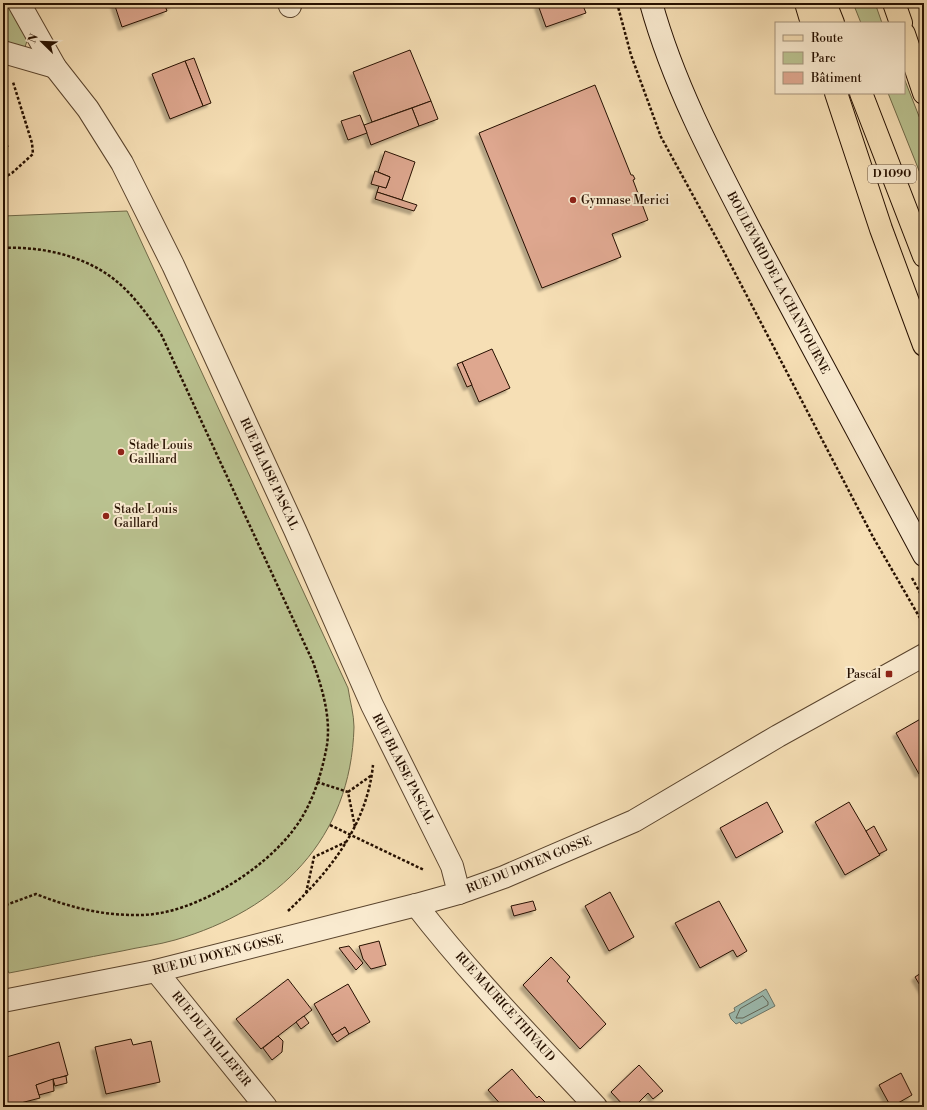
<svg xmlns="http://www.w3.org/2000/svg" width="927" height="1110" viewBox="0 0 927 1110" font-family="'Libre Bodoni',serif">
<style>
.green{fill:#bac290;stroke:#706948}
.water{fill:#9dbcb1;stroke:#6d776a}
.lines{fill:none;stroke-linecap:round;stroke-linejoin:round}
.shore{stroke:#626658;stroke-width:1}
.building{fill:#dea78f;stroke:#261000;filter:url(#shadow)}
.street-casing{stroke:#5a442d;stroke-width:24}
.secondary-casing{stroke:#261000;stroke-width:24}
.primary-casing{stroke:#261000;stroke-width:24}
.path{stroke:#261000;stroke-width:2.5;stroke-dasharray:3 2;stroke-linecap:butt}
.street{stroke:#f9eacf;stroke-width:22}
.secondary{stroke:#f9eacf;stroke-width:22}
.primary{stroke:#f6dfb5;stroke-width:22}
.poi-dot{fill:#8f2418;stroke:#f9eacf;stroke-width:1.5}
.labels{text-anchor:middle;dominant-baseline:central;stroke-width:4;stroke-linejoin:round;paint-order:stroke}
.shield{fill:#f9eacf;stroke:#65513e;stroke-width:1}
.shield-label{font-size:11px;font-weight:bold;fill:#261000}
.poi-label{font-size:12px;fill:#261000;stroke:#f9eacf;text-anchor:start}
.street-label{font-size:12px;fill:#261000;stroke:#f9eacf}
</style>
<defs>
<filter id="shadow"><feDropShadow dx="-3.5" dy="3.5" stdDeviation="1" flood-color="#0004"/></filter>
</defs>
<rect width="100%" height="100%" fill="#f6dfb5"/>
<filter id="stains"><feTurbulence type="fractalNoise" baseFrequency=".005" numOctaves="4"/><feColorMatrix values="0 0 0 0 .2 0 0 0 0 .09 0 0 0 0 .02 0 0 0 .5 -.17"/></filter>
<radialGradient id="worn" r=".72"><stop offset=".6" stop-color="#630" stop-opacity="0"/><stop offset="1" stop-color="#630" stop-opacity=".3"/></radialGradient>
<!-- green -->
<g class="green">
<polygon points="3,3 12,10 28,38 25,47 3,45"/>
<polygon points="853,3 875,3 882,23 861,23"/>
<polygon points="904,78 924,129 924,183 888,93 904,93"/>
<path d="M127,211L348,688C350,701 354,715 354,727C351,839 279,910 175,940C158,945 139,947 122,951C84,958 46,966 9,973L3,961V216Z"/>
</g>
<!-- water -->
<polygon class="water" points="766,989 775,1006 741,1024 740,1022 736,1024 731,1019 729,1014 735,1011 734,1008"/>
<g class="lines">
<!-- shore -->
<polygon class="shore" points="763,996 768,1002 768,1005 743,1018 736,1018 740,1009"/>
</g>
<!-- building -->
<g class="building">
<polygon points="114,3 164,3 167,11 122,27"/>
<polygon points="164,3 172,3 173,5 165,7"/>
<polygon points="543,3 582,3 586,13 546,27 538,5"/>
<polygon points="410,50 431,101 372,122 353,72"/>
<polygon points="194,58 211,103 203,106 185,61"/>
<polygon points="185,61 203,106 170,119 152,74"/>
<polygon points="595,85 631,175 633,175 635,179 633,180 648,220 612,234 621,257 542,288 479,133"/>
<polygon points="431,101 438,119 419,126 412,108"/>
<polygon points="412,108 419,126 371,145 364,125"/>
<polygon points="360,115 367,133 348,140 341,121"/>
<polygon points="3,122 8,147 3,148"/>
<polygon points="385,151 415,162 402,200 377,192 379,186 386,188 390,177 378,172"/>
<polygon points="375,171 390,177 386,188 371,184"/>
<polygon points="377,192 417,205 414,211 375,199"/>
<polygon points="492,349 510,388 479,402 462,362"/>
<polygon points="462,362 472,385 467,387 457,364"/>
<polygon points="924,717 924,771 919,774 896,733"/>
<polygon points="767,802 783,832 736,858 720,828"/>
<polygon points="849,802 880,855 845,875 815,822"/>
<polygon points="874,826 887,850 879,854 866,831"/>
<polygon points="610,892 634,937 609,951 585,906"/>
<polygon points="533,901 536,910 514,916 511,906"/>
<polygon points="719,901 747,951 737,957 733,950 700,968 675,923"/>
<polygon points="379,941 386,965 371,969 363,959 359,946"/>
<polygon points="349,946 363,963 356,970 339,948"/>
<polygon points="551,957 570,977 567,981 606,1024 580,1049 523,985"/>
<polygon points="924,971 924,992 915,977"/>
<polygon points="288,979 312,1010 261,1049 236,1019"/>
<polygon points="348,984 370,1022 349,1034 345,1027 332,1035 314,1004"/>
<polygon points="304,1016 309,1023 301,1029 296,1022"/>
<polygon points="345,1027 349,1034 337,1042 332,1035"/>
<polygon points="278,1036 283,1041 282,1052 272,1060 263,1048"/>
<polygon points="131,1039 133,1045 151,1041 160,1082 106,1094 95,1047"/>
<polygon points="59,1042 68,1075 36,1085 40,1098 5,1107 3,1099 3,1058"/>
<polygon points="639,1065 663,1091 653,1099 648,1093 634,1107 625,1107 611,1092"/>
<polygon points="512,1069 537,1098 539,1096 550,1107 503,1107 488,1090"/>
<polygon points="901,1073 912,1095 891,1107 879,1085"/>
<polygon points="66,1076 67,1083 55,1086 53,1079"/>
<polygon points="53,1079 54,1091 39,1095 36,1085"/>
</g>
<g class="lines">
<!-- street casing -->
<g class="street-casing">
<g id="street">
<polyline points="19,3 55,67 88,109 122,163 173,265 295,530 372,705 452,866 459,893"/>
<polyline points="289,3 290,6"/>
<polyline points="3,52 55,67"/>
<path d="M416,905C471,976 535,1041 596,1107"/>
<polyline points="156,971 266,1107"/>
<polyline points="3,1001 156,971 416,905 459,893 504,877 634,821 778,736 924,655"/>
</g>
</g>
<!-- secondary casing -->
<g class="secondary-casing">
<path id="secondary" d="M651,3C675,90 719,170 760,249C814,351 870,453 924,555"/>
</g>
<!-- primary casing -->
<g class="primary-casing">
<g id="primary">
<polyline points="806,3 812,23"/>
<polyline points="825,3 833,23"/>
<polyline points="894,3 901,23"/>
<polyline points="904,34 924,93"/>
<polyline points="836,93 881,229 924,345"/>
<polyline points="861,93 924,256"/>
</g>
</g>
<!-- path -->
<g class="path">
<polyline points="617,3 631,55 661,137 724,252 873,537 924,625"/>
<polyline points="3,178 12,173 33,154 32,143 13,82"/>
<path d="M3,248C44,246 91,257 122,286C137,300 149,317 161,334L313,662C322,688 331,716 327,745C322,773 312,806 294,829C264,870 194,914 142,915C105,916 71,908 36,894L3,906"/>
<polyline points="912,578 924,600"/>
<polyline points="317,782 348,792 355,827"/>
<polyline points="348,792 372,775"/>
<polyline points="330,825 424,870"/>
<polyline points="306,893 314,857 346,842"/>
<path d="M288,911C330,871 367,825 373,765"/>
</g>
<!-- street -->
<use href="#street" class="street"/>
<!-- secondary -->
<use href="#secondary" class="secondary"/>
<!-- primary -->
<use href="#primary" class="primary"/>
</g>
<!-- markers -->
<g class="poi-dot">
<circle cx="573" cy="200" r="4"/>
<circle cx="121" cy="452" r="4"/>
<circle cx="106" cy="516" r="4"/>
<rect x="885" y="670" width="8" height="8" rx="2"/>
</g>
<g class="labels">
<!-- shield labels -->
<rect class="shield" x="868" y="165" width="48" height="18" rx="3"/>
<g class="shield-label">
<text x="892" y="174">D 1090</text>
</g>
<!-- poi labels -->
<g class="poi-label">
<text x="581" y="200">Gymnase Merici</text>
<text x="129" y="445">Stade Louis<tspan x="129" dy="14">Gailliard</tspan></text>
<text x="114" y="509">Stade Louis<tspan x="114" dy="14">Gaillard</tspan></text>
<text x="881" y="674" text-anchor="end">Pascal</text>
</g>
<!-- street labels -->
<g class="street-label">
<text transform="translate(778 283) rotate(62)">BOULEVARD DE LA CHANTOURNE</text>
<text transform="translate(269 474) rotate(65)">RUE BLAISE PASCAL</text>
<text transform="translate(403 769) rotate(63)">RUE BLAISE PASCAL</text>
<text transform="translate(529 865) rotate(-22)">RUE DU DOYEN GOSSE</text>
<text transform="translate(218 955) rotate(-14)">RUE DU DOYEN GOSSE</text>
<text transform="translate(505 1007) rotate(48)">RUE MAURICE THIVAUD</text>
<text transform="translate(211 1039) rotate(51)">RUE DU TAILLEFER</text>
</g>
</g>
<!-- margin -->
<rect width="927" height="1110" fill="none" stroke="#f6dfb5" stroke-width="16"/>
<rect x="4" y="4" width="919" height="1102" fill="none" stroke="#261000" stroke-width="2"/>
<rect x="8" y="8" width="911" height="1094" fill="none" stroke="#261000"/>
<!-- legend -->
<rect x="775" y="22" width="130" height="72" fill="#f9eacf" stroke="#a5937c"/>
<rect x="783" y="35" width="20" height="6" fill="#f6dfb5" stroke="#a5937c"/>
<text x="811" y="42" font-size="12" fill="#261000">Route</text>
<rect x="783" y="52" width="20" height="12" fill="#bac290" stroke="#a5937c"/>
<text x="811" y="62" font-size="12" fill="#261000">Parc</text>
<rect x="783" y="72" width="20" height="12" fill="#dea78f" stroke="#a5937c"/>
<text x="811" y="82" font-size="12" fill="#261000">Bâtiment</text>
<!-- north arrow -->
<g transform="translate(42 42) rotate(293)" stroke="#f9eacf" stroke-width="3" paint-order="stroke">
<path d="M0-3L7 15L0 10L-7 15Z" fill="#261000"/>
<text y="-6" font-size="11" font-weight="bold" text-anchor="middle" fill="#261000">N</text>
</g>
<rect width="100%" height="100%" filter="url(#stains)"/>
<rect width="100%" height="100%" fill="url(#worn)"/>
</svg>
